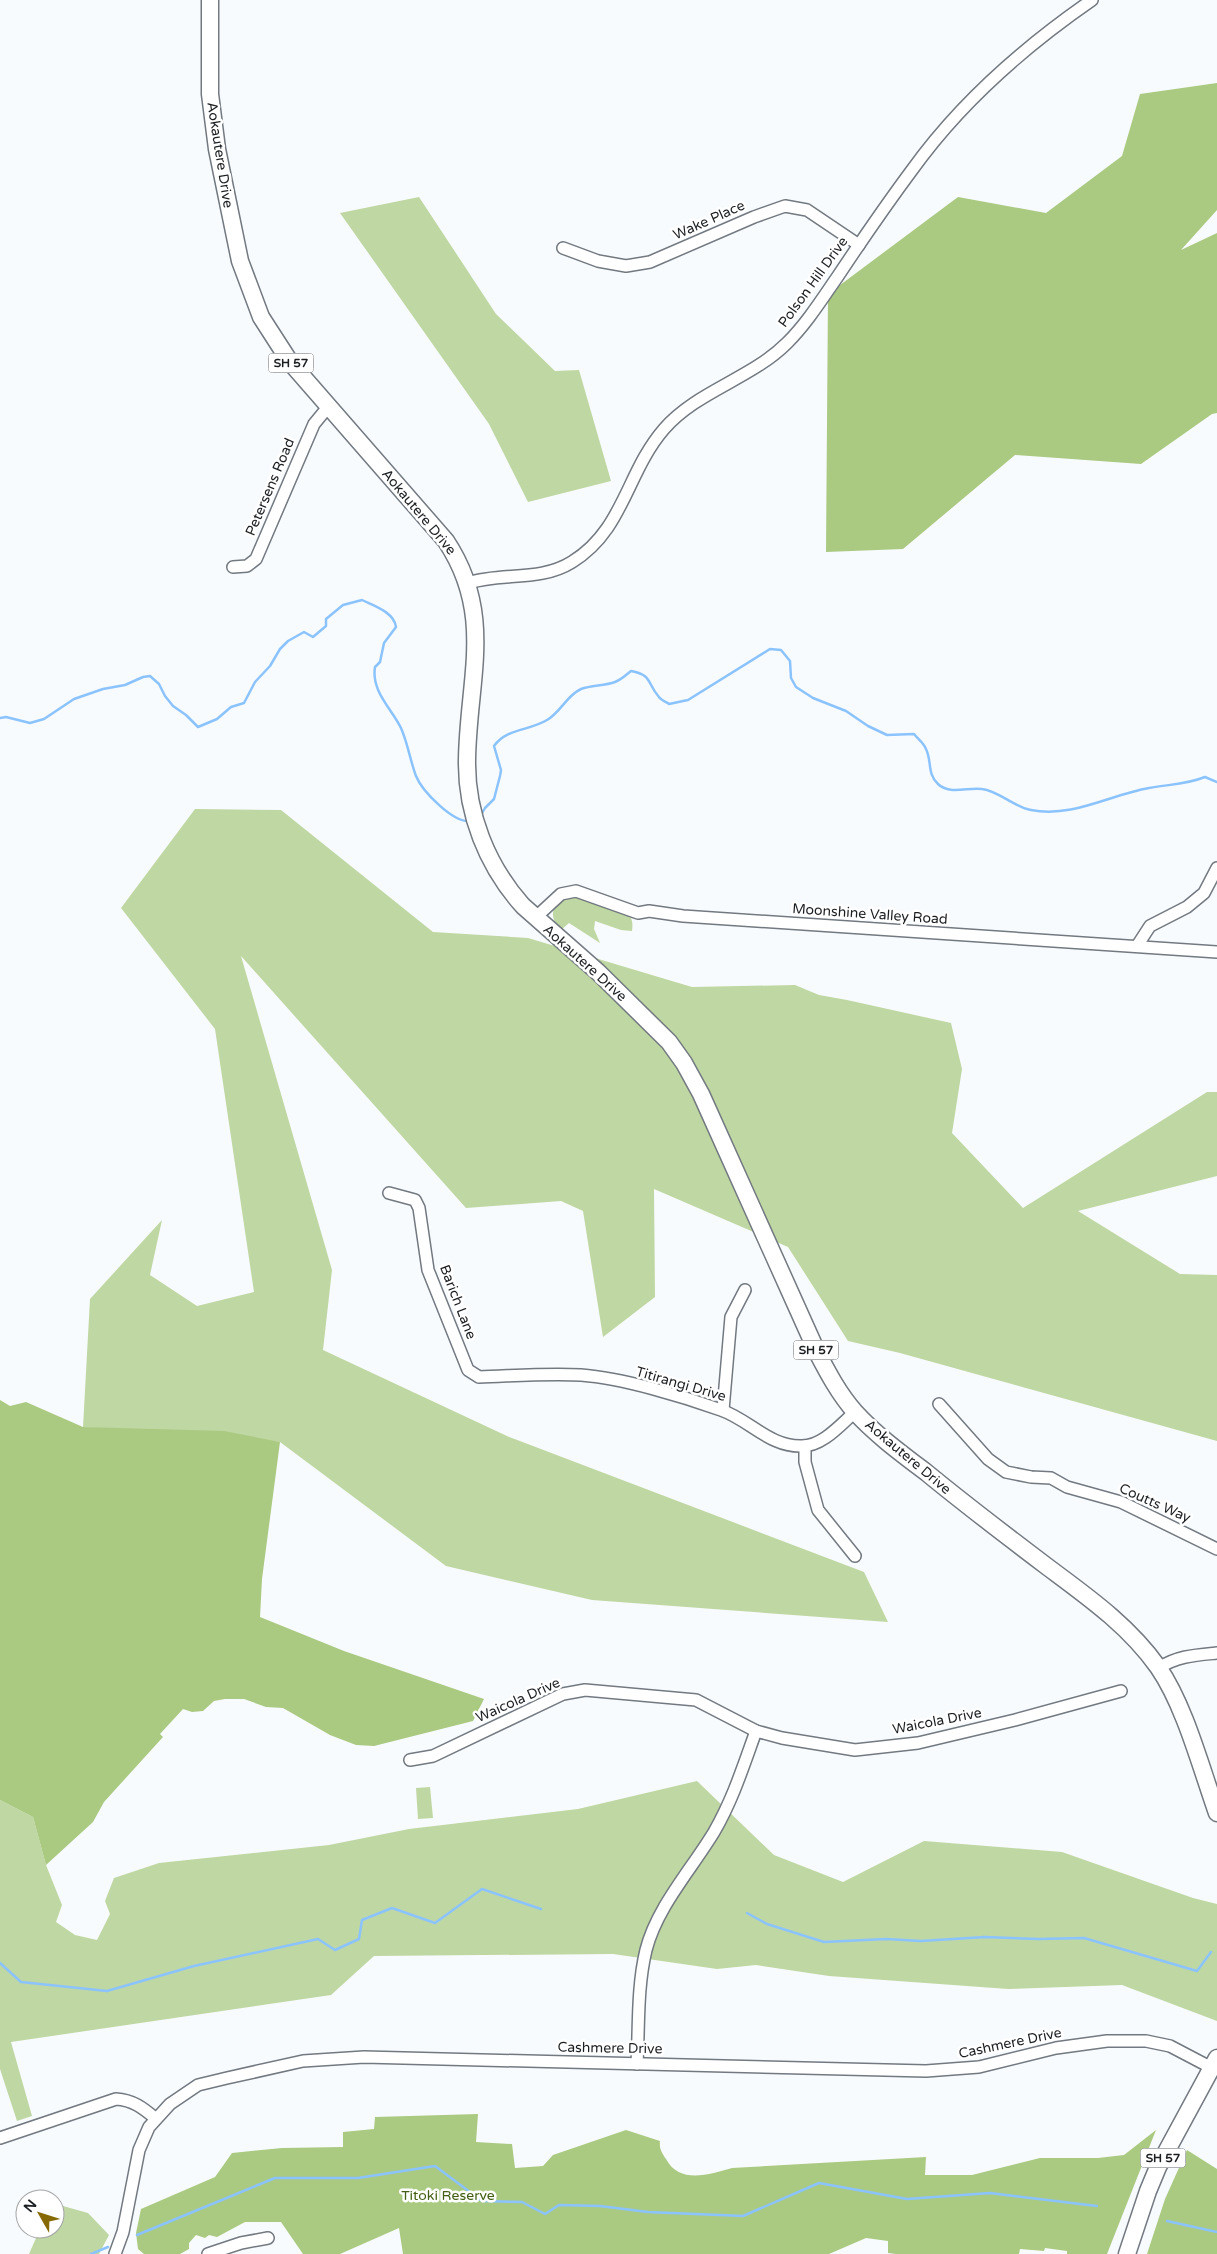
<svg xmlns="http://www.w3.org/2000/svg" width="1217" height="2254" viewBox="0 0 1217 2254" font-family="'Varela Round',sans-serif">
<style>
.green{fill:#bfd7a2}
.forest{fill:#aac981}
.lines{fill:none;stroke-linecap:round;stroke-linejoin:round}
.stream{stroke:#8bc3fe;stroke-width:2.5}
.minor-casing{stroke:#727981;stroke-width:14}
.highway-casing{stroke:#727981;stroke-width:19}
.minor{stroke:#fff;stroke-width:11}
.highway{stroke:#fff;stroke-width:16}
.labels{text-anchor:middle;dominant-baseline:central;stroke-width:5;stroke-linejoin:round;paint-order:stroke}
.shield{fill:#fff;stroke:#606264;stroke-width:1}
.shield-label{font-size:12px;font-weight:bold;fill:#1c1f22}
.street-label{font-size:14px;fill:#1c1f22;stroke:#fff}
.park-label{font-size:14px;fill:#445f13;stroke:#fff}
</style>
<rect width="100%" height="100%" fill="#f8fbfe"/>
<!-- green -->
<g class="green">
<polygon points="419,197 496,314 555,371 579,370 611,481 528,502 489,424 340,213"/>
<polygon points="195,809 281,810 433,932 528,938 692,987 795,985 819,995 847,1000 951,1023 962,1069 952,1133 1023,1208 1207,1092 1217,1092 1217,1176 1078,1211 1180,1274 1217,1275 1217,1441 900,1353 848,1341 788,1247 654,1189 655,1297 603,1337 583,1211 561,1201 466,1208 241,956 332,1270 323,1350 507,1436 864,1572 888,1622 592,1600 446,1566 280,1442 83,1427 90,1299 162,1220 150,1275 197,1306 254,1292 215,1029 121,908"/>
<path d="M569,897C581,897 616,907 626,913C633,917 633,924 632,931L621,930L595,921L594,929L600,943L569,923L561,930C548,917 551,903 569,897Z"/>
<polygon points="697,1781 774,1855 843,1882 924,1841 1062,1852 1193,1898 1217,1904 1217,2021 1122,1985 1008,1989 829,1976 756,1965 717,1969 613,1954 374,1956 331,1995 11,2042 32,2116 17,2121 0,2069 0,1800 33,1817 46,1865 62,1905 56,1922 75,1935 97,1940 110,1914 105,1901 114,1878 159,1863 329,1845 409,1829 578,1809"/>
<polygon points="430,1787 433,1818 418,1819 416,1788"/>
<polygon points="63,2206 88,2213 109,2235 99,2254 29,2254 40,2229 55,2229 55,2211"/>
</g>
<!-- forest -->
<g class="forest">
<polygon points="1217,83 1217,210 1181,250 1217,233 1217,413 1212,414 1141,464 1015,455 903,549 826,552 828,294 958,197 1046,213 1122,156 1140,94"/>
<polygon points="0,1400 10,1406 26,1402 83,1427 224,1431 280,1442 262,1579 260,1617 344,1651 484,1699 473,1721 374,1746 356,1745 330,1735 283,1708 266,1707 244,1699 225,1699 214,1701 203,1711 192,1712 183,1709 160,1734 163,1737 104,1802 93,1822 46,1865 33,1817 0,1800"/>
<path d="M478,2114L476,2142L512,2144L515,2168L543,2166L553,2155L626,2130L660,2141C659,2149 662,2153 666,2159C680,2185 710,2174 732,2168L926,2157L925,2175H972L1040,2158H1098L1124,2155L1156,2130L1107,2254H1067V2251L1045,2248L1044,2251L1020,2249L1019,2254H896L888,2253V2241L866,2238L829,2254H403L399,2228L340,2254H303L281,2222H245L217,2237L209,2235L205,2238L196,2235L189,2243V2249L180,2254H144L138,2249L136,2233L141,2209L215,2177L232,2153L282,2148L343,2147V2132L374,2129L375,2117Z"/>
<polygon points="1187,2150 1217,2169 1217,2254 1147,2254 1165,2199"/>
</g>
<g class="lines">
<!-- stream -->
<g class="stream">
<path d="M0,718L6,717L30,723L44,719L74,699L103,689L125,685L143,677L150,676L159,684L165,696L173,706L186,715L198,727L217,719L231,707L244,703L255,682L270,666L280,649L288,641L304,632L313,637L326,626V619L343,605L362,600C374,606 394,612 396,627L384,643L380,662L375,667C371,691 391,708 401,728C408,744 410,760 416,776C422,791 453,823 470,821"/>
<path d="M481,815L485,808L494,799L500,776L501,770L494,746C507,728 529,731 547,720C561,712 566,696 581,689C592,685 604,686 615,682C621,680 626,675 631,671C653,675 647,684 659,697C661,700 666,702 669,704L688,700L770,649L781,650L790,661L791,678L796,687L813,698L846,711L868,726L887,735L914,734C918,739 924,743 926,749C932,761 927,774 938,784C949,795 968,787 982,789C999,791 1014,807 1031,810C1073,818 1109,795 1149,788C1170,784 1185,785 1205,777L1217,782"/>
<polyline points="747,1913 767,1924 824,1942 886,1939 921,1941 985,1937 1038,1939 1084,1938 1197,1971 1211,1952"/>
<polyline points="0,1963 21,1982 107,1991 194,1966 318,1939 335,1950 359,1939 362,1920 392,1908 435,1923 482,1889 541,1909"/>
<polyline points="1167,2221 1217,2232"/>
<polyline points="137,2235 275,2178 358,2178 435,2166 482,2201 522,2202 545,2214 559,2205 600,2206 648,2212 743,2216 819,2183 907,2199 990,2193 1097,2206"/>
<polyline points="91,2254 108,2247"/>
</g>
<!-- minor casing -->
<g class="minor-casing">
<g id="minor">
<polyline points="563,248 598,261 626,266 650,262 754,217 785,206 807,210 859,245"/>
<polyline points="233,567 247,566 256,559 314,424 328,407"/>
<path d="M468,583C502,572 540,582 572,562C624,530 626,473 664,429C697,391 751,379 787,343C807,323 822,299 838,276C862,240 886,205 912,170C960,103 1024,47 1092,0"/>
<polyline points="535,918 561,894 576,891 638,913 649,911 683,916 1217,952"/>
<polyline points="1137,946 1150,926 1187,907 1204,893 1217,868"/>
<path d="M389,1193L415,1200L419,1208L428,1270L468,1370L479,1377C512,1376 547,1373 581,1375C622,1378 682,1396 721,1410C750,1420 769,1447 802,1446C823,1446 841,1424 855,1412"/>
<polyline points="939,1404 988,1459 1006,1472 1031,1477 1051,1478 1067,1487 1121,1502 1217,1549"/>
<polyline points="723,1410 731,1317 745,1290"/>
<polyline points="805,1446 805,1462 818,1510 855,1556"/>
<path d="M1159,1668C1177,1656 1196,1655 1217,1653"/>
<polyline points="410,1760 433,1756 563,1694 585,1690 696,1700 756,1731 782,1738 855,1750 918,1743 1015,1720 1121,1691"/>
<path d="M637,2064C639,2027 637,1987 646,1950C657,1907 691,1870 714,1832C733,1799 743,1767 756,1731"/>
<path d="M0,2138L116,2099C133,2100 143,2108 155,2118"/>
<polyline points="115,2254 123,2232 139,2150 149,2127 170,2104 198,2085 227,2078 303,2061 364,2057 926,2071 979,2067 1056,2048 1107,2041 1146,2041 1170,2046 1212,2068"/>
<polyline points="208,2254 241,2243 268,2238"/>
</g>
</g>
<!-- highway casing -->
<g class="highway-casing">
<g id="highway">
<path d="M210,0V94L217,149L240,261L261,317L290,362L446,541C495,615 468,679 467,760C466,813 487,866 523,906L598,972L669,1042L684,1063L701,1094L817,1352C828,1373 839,1394 855,1412C876,1435 902,1454 927,1473C967,1506 1008,1537 1049,1568C1088,1597 1129,1626 1158,1667C1185,1706 1201,1768 1217,1813"/>
<polyline points="1127,2254 1148,2191 1158,2167 1217,2058"/>
</g>
</g>
<!-- minor -->
<use href="#minor" class="minor"/>
<!-- highway -->
<use href="#highway" class="highway"/>
</g>
<g class="labels">
<!-- shield labels -->
<g class="shield">
<rect x="268.5" y="353.5" width="45" height="19" rx="4"/>
<rect x="793.5" y="1340.5" width="45" height="19" rx="4"/>
<rect x="1140.5" y="2148.5" width="45" height="19" rx="4"/>
</g>
<g class="shield-label">
<text x="291" y="363">SH 57</text>
<text x="816" y="1350">SH 57</text>
<text x="1163" y="2158">SH 57</text>
</g>
<!-- street labels -->
<g class="street-label">
<text transform="translate(220 155) rotate(81)">Aokautere Drive</text>
<text transform="translate(709 220) rotate(-24)">Wake Place</text>
<text transform="translate(813 282) rotate(-54)">Polson Hill Drive</text>
<text transform="translate(270 487) rotate(-67)">Petersens Road</text>
<text transform="translate(419 512) rotate(50)">Aokautere Drive</text>
<text transform="translate(870 914) rotate(4)">Moonshine Valley Road</text>
<text transform="translate(585 963) rotate(42)">Aokautere Drive</text>
<text transform="translate(458 1302) rotate(69)">Barich Lane</text>
<text transform="translate(681 1384) rotate(16)">Titirangi Drive</text>
<text transform="translate(908 1457) rotate(40)">Aokautere Drive</text>
<text transform="translate(1155 1503) rotate(24)">Coutts Way</text>
<text transform="translate(518 1700) rotate(-24)">Waicola Drive</text>
<text transform="translate(937 1721) rotate(-11)">Waicola Drive</text>
<text transform="translate(1010 2043) rotate(-12)">Cashmere Drive</text>
<text transform="translate(610 2048) rotate(1)">Cashmere Drive</text>
</g>
<!-- park labels -->
<g class="park-label">
<text x="448" y="2195">Titoki Reserve</text>
</g>
</g>
<!-- north arrow -->
<g transform="translate(40 2214) rotate(309)"><circle r="24" fill="#ffffff" stroke="#a4a5a7"/>
<path d="M0-4L9 19L0 12L-9 19Z" fill="#866904"/>
<text y="-8" font-size="14" font-weight="bold" text-anchor="middle" fill="#1c1f22">N</text>
</g>
</svg>
